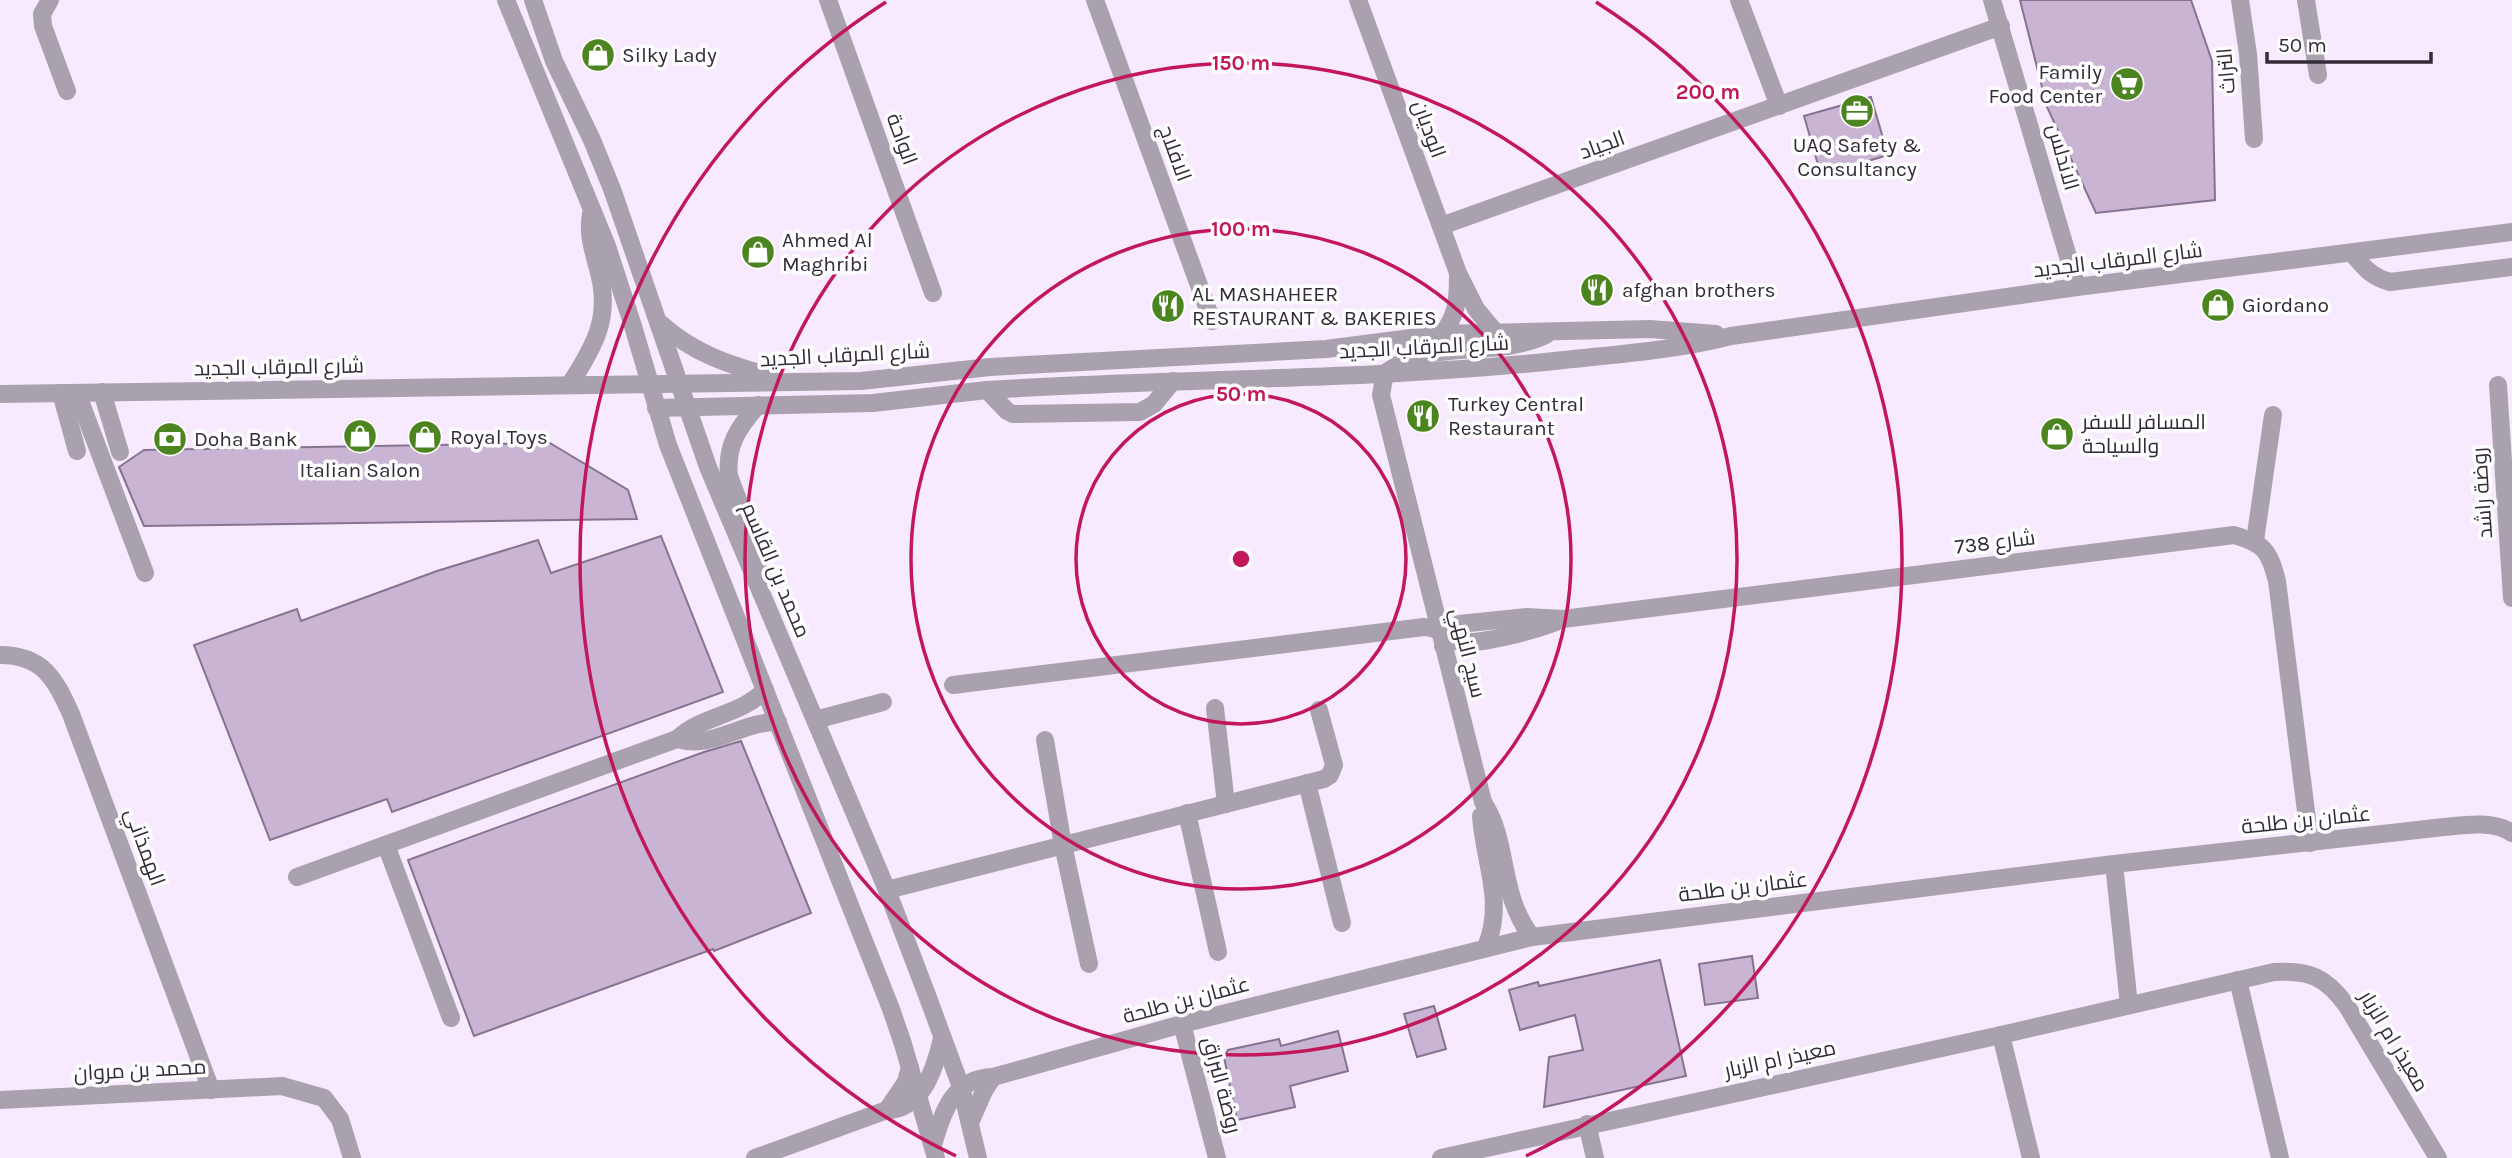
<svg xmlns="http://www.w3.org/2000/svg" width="2512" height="1158" viewBox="0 0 2512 1158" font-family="Karla,Cairo,sans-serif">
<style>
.building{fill:#cab4d4;stroke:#867390;stroke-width:2}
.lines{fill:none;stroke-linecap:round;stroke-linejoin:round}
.minor{stroke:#aaa1ae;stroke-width:18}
.ring{fill:none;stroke:#c2185b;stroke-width:3.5}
.labels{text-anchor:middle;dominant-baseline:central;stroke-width:7;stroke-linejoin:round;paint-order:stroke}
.poi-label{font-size:21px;fill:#332b37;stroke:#fdfdfd;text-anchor:start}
.street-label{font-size:21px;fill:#332b37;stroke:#fdfdfd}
.centre{fill:#c2185b;stroke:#fdfdfd;stroke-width:3.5}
.ring-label{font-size:21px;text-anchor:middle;font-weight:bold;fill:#c2185b;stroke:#fdfdfd;stroke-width:7;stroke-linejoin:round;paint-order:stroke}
</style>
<rect width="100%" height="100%" fill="#f8eafe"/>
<!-- building -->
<g class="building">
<polygon points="2020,0 2191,0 2212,61 2215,200 2096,213 2047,107"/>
<polygon points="1871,97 1888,155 1821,175 1804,116"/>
<polygon points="550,443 628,490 637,519 144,526 119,467 144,450"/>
<polygon points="661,536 723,692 392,812 387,799 270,840 194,645 297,609 301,621 437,571 538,540 551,573"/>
<polygon points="741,741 811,913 714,951 713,949 474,1036 408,860 704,752"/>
<polygon points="1752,956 1758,998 1705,1005 1699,964"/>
<polygon points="1660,960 1686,1076 1544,1107 1549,1057 1583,1050 1575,1015 1520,1030 1509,990 1538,982 1539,986"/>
<polygon points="1434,1006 1446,1049 1417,1057 1404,1014"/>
<polygon points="1338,1031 1348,1071 1290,1086 1295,1107 1237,1120 1224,1057 1228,1050 1279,1039 1281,1046"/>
</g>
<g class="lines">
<!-- minor -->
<g class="minor">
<polyline points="50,0 42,14 43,26 67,91"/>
<polyline points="506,0 607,246 633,326 668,445 891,1009 903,1044 936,1158"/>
<polyline points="533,0 554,61 592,140 612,189 708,467 887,890 927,995 961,1087 978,1158"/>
<polyline points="828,0 933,293"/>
<polyline points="1095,0 1212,321"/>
<polyline points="1358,0 1458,273 1476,309 1496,333"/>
<polyline points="1739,0 1779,106"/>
<polyline points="1992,0 2077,287"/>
<polyline points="2240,0 2248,54 2254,139"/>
<polyline points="2306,0 2318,75"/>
<polyline points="1441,226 2001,26"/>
<path d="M2352,253C2364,268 2372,277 2390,282L2512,267"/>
<path d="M661,324C693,353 729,365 770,376"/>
<path d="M1442,334C1457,316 1458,299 1458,276"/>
<path d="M1388,371C1435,338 1496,359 1546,335"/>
<path d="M1385,373L1381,395L1483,802C1510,843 1498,894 1532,937"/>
<path d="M570,384C594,347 611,318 599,273C594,253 587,234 591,214"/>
<polyline points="2498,385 2512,598"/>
<polyline points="987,390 1007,411 1013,414 1140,412 1154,404 1173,381"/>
<polyline points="102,392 120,452"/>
<polyline points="61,393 77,451"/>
<polyline points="77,393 145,573"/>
<polyline points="0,394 861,381 990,367 1326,349 1442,334 1650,329 1716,334"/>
<path d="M656,408L873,403L987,390L1040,387C1215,378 1390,379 1564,360C1620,354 1677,350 1731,336L2077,287L2512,232"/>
<polyline points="2255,541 2273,415"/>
<path d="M757,580L758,552L729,476C726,445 738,428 758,405"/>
<path d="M1443,646L1451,631L1459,624L1527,617L1563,619L2234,535C2264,544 2269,550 2277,581L2310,843"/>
<path d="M0,655C43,655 55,679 71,714L211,1090"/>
<path d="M953,685L1424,627C1440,627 1445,639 1459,642C1479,645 1536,630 1556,622"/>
<polyline points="1215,708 1226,804"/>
<polyline points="815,720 883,702"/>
<path d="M677,739C712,750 743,721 778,722"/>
<polyline points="1045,740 1063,845 1089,964"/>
<polyline points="1307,783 1342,923"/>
<polyline points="1187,813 1218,952"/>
<path d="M1481,816C1484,862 1505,902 1486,947"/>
<polyline points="386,845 451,1018"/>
<polyline points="2114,864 2129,1005"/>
<path d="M297,877L677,739C702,715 740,716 765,690"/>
<polyline points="887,890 1324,779 1330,775 1334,765 1319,710"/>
<polyline points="2238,980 2280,1158"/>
<polyline points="1182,1024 1217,1158"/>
<polyline points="2001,1035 2031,1158"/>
<polyline points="0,1100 282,1086 324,1098 340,1119 352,1158"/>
<polyline points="887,1110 906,1082 910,1067"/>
<polyline points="970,1123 984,1091 993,1077"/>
<polyline points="1587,1124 1595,1158"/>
<path d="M933,1145C943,1112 953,1078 993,1077L1182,1024L1532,937L2114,864L2444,827C2465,825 2493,820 2512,833"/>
<path d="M755,1158L887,1110C923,1109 935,1068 942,1038"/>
<path d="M1441,1158L2001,1035L2274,972C2310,970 2326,977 2347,1006L2438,1158"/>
</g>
</g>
<!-- distance rings -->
<g class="ring">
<circle cx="1241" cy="559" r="165"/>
<circle cx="1241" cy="559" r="330"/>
<circle cx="1241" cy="559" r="496"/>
<path d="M956 1156A661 661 0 0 1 886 2M1596 2A661 661 0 0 1 1526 1156"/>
</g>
<!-- icons -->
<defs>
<g id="shop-disc" transform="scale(1.75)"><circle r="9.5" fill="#4c8520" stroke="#fdfdfd"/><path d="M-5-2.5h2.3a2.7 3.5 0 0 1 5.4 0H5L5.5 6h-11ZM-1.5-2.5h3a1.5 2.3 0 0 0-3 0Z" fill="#fff"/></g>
<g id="supermarket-disc" transform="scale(1.75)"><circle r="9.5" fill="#4c8520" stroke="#fdfdfd"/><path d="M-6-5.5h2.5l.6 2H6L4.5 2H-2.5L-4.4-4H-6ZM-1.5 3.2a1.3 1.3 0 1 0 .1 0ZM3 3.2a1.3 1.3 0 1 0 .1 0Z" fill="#fff"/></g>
<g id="office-disc" transform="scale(1.75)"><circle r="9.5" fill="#4c8520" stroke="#fdfdfd"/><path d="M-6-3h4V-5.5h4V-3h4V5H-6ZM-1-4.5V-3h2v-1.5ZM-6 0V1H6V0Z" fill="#fff"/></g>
<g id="restaurant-disc" transform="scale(1.75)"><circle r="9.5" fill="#4c8520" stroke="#fdfdfd"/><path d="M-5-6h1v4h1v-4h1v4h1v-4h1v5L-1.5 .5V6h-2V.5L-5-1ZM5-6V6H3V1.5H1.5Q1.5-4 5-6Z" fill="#fff"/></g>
<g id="bank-disc" transform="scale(1.75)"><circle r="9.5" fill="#4c8520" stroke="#fdfdfd"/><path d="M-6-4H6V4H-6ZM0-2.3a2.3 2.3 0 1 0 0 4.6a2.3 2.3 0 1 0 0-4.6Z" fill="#fff"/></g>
</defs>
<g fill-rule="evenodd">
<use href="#shop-disc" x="598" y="55"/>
<use href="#supermarket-disc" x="2127" y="84"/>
<use href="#office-disc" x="1857" y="111"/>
<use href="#shop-disc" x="758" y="252"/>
<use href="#restaurant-disc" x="1597" y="290"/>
<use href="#shop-disc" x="2218" y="305"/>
<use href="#restaurant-disc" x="1168" y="306"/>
<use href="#restaurant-disc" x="1423" y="416"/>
<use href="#shop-disc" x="2057" y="434"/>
<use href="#shop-disc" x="360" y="436"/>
<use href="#shop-disc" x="425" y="437"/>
<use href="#bank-disc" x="170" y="439"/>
</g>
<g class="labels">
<!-- poi labels -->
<g class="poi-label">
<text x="622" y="55">Silky Lady</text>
<text x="2102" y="72" text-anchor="end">Family<tspan x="2102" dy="24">Food Center</tspan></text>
<text x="1857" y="145" text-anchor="middle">UAQ Safety &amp;<tspan x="1857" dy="24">Consultancy</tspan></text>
<text x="782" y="240">Ahmed Al<tspan x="782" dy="24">Maghribi</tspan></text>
<text x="1622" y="290">afghan brothers</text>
<text x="1192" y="294">AL MASHAHEER<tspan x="1192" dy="24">RESTAURANT &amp; BAKERIES</tspan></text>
<text x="2242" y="305">Giordano</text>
<text x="1448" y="404">Turkey Central<tspan x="1448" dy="24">Restaurant</tspan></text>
<text x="2082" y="422">المسافر للسفر<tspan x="2082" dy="24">والسياحة</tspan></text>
<text x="450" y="437">Royal Toys</text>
<text x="194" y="439">Doha Bank</text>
<text x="360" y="470" text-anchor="middle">Italian Salon</text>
</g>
<!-- street labels -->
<g class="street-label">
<text transform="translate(2226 71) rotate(-95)">التراث</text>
<text transform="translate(1429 129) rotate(70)">الوديان</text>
<text transform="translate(902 139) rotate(70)">الواحة</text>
<text transform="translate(1602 145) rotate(-20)">الجياد</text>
<text transform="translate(1175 153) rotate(70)">الافلاج</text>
<text transform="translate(2063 157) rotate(74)">الاندلس</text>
<text transform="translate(2118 260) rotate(-7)">شارع المرقاب الجديد</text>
<text transform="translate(1424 347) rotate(-3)">شارع المرقاب الجديد</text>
<text transform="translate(845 355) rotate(-3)">شارع المرقاب الجديد</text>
<text transform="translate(279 367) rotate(-1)">شارع المرقاب الجديد</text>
<text transform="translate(2482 493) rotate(-94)">روضة راشد</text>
<text transform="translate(1995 542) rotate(-7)">شارع 738</text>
<text transform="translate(776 570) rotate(67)">محمد بن القاسم</text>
<text transform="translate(1468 653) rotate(76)">سيج النهي</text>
<text transform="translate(2306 820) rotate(-6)">عثمان بن طلحة</text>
<text transform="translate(145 847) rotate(70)">الهمذاني</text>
<text transform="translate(1743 887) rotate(-7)">عثمان بن طلحة</text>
<text transform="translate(1186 1000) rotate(-15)">عثمان بن طلحة</text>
<text transform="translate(2394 1041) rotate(59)">معيذر ام الزبار</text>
<text transform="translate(1780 1059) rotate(-12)">معيذر ام الزبار</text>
<text transform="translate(140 1070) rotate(-3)">محمد بن مروان</text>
<text transform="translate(1222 1085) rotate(75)">روضة البراق</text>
</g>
</g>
<circle cx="1241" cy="559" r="10" class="centre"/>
<g class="ring-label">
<text x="1241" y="70">150 m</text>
<text x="1708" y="99">200 m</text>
<text x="1241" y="236">100 m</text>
<text x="1241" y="401">50 m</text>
</g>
<!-- scale -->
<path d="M2267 52v10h164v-10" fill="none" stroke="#332b37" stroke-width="3.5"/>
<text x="2278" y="52" font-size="21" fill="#332b37" stroke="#fdfdfd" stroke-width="5" paint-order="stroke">50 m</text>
</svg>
